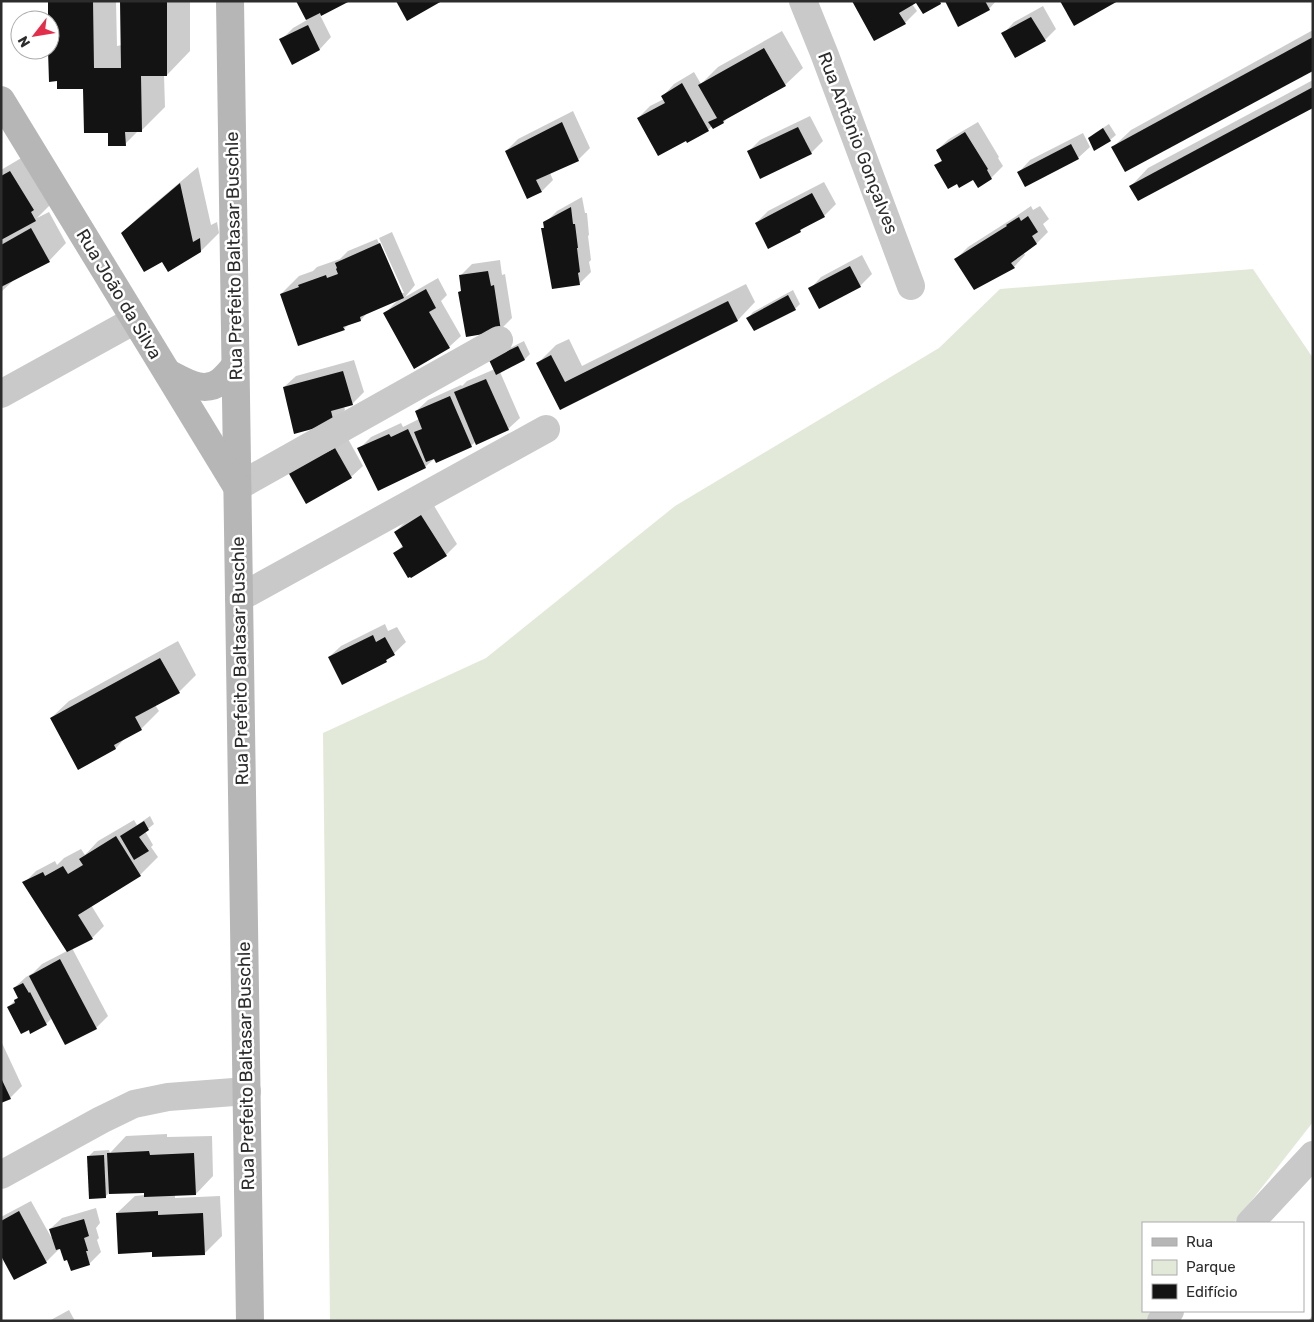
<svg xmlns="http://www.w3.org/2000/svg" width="1314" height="1322" viewBox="0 0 1314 1322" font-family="Rubik,sans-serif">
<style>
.green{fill:#e3e9d9}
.shadow{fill:#0003}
.building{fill:#131313}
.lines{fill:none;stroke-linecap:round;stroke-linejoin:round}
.street{stroke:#c9c9c9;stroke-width:28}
.secondary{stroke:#b6b6b6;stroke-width:28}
.labels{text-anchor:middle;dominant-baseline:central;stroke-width:5;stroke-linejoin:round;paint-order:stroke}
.street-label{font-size:18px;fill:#2c2c2c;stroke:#fff}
</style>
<rect width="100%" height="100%" fill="#fff"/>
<!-- green -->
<polygon class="green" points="1253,269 1313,358 1313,1122 1234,1223 1143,1223 1143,1311 1177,1311 1171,1321 330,1321 323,733 486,658 675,506 939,348 1000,289"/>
<!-- shadow -->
<g class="shadow">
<polygon points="49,1 116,1 117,46 122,45 121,1 190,1 190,51 167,75 164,75 165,107 141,131 138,131 125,144 109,132 84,88 58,80 50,50"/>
<polygon points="298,1 347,1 320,15 331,37 320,49 292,63 281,40 293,28 307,20"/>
<polygon points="853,1 912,4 917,11 905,23"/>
<polygon points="947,1 996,1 989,9"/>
<polygon points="1043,6 1056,29 1045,40 1003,34 1014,22"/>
<polygon points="1313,30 1313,70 1113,147 1131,130"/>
<polygon points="782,31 803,68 785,85 729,116 724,122 713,128 712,126 708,130 688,141 638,118 650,106 664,99 663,96 674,84 694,72 701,84 718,67"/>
<polygon points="1313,80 1313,106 1131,186 1148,168"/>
<polygon points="573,111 590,148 578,160 550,173 553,180 542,191 506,151 518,139"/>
<polygon points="810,116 823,141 811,153 748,152 760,140"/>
<polygon points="978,122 999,157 998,158 1003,166 991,178 973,178 957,182 936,166 943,159 937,150 949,139"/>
<polygon points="1109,124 1116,135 1110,140 1089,139 1095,133"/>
<polygon points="1083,133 1090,147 1078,158 1019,172 1030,160"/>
<polygon points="28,154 53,202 37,218 49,212 66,243 49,261 16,278 1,292 1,170"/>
<polygon points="198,167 211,225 217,222 219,233 201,251 162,260 122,233 140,216"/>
<polygon points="824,182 836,204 824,216 806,225 800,231 756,223 768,211"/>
<polygon points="582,197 585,213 587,213 589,235 588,236 591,260 589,262 591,272 579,284 542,229 545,226 545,223 557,211"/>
<polygon points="1031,206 1033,210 1040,206 1049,219 1043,224 1048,232 1037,243 1023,252 1025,255 1014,267 956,259 968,247 1015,217"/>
<polygon points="392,232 415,285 405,297 438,278 447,295 441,301 461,336 449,347 385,313 399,299 368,312 361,320 349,324 344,329 281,294 299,276 313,271 317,267 340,259 348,251 377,239 401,293 404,293 379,238"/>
<polygon points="862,255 872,274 860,286 819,308 810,289 821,277"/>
<polygon points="500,260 502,275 505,274 512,318 500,330 460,292 462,290 460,276 472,264"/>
<polygon points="746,284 755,302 738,320 561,408 538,363 556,345 569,339 582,366"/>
<polygon points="793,290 800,304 795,309 748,318 753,312"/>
<polygon points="524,341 530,354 525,359 500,372 520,418 508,429 476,441 471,446 435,458 425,467 359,449 371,437 401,423 403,427 419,419 416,411 428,400 461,385 462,386 467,381 495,369 496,355"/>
<polygon points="354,360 364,392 352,404 344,406 345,410 334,422 284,387 296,376"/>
<polygon points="347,437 363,466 351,477 290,472"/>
<polygon points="433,504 457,544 446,555 394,554 403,545 395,532 407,520"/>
<polygon points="385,624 388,631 397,627 406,642 386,661 329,657 341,646"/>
<polygon points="178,641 196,675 179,692 155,705 159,711 141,729 126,737 116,748 79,768 51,718 69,701"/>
<polygon points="150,816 154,824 145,831 153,845 151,847 158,857 140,875 91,905 104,926 92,938 72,948 108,1016 96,1028 52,1018 46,1024 8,1007 19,997 14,988 26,977 33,973 42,964 67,951 24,883 36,871 55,861 57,865 64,858 81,849 85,855 98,841 134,820 137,825"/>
<polygon points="2,1043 22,1086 10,1098 1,1102"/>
<polygon points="167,1134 167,1137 212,1136 213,1176 196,1194 175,1194 175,1198 220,1196 222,1236 204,1254 153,1251 117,1213 135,1196 145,1195 145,1192 109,1193 105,1197 89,1156 94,1151 109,1150 110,1153 126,1136"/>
<polygon points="31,1201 51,1237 52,1237 50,1229 62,1218 96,1208 100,1223 96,1228 99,1238 97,1240 101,1252 89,1264 68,1258 61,1248 57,1249 58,1250 46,1262 15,1279 1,1254 1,1217"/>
<polygon points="69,1310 75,1321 49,1321"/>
<polygon points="1313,1315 1313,1321 1308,1321"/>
</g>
<!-- building -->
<g class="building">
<polygon points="48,1 93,1 94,68 121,68 120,1 167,1 167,76 141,76 142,132 125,132 126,146 108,146 108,133 84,133 83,89 57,89 57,81 49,82 48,50 50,50 50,20 48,20"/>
<polygon points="296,1 350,1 321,16 320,13 306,20"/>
<polygon points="396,1 442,1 407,21"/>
<polygon points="852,1 940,1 941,4 923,14 916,3 899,13 906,24 874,41"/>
<polygon points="945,1 985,1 990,10 958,27"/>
<polygon points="1060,1 1118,1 1074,26"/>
<polygon points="1031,17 1046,41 1015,58 1001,33"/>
<polygon points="308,25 320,50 292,65 279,39"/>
<polygon points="1313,37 1313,71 1125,172 1111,147"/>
<polygon points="764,48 786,86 723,121 724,123 713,129 708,122 717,118 698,85"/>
<polygon points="682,83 709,131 687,143 686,141 658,156 637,118 665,103 661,96"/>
<polygon points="1313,87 1313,108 1138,201 1129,186"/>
<polygon points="562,122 579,161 536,180 542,192 527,199 505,151"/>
<polygon points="798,127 812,154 760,179 747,151"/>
<polygon points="1103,128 1111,141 1094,151 1088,138"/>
<polygon points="965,132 988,169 987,170 992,179 978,188 973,180 959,188 957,184 948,189 934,165 942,161 936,150"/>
<polygon points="1071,144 1079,159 1025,187 1017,172"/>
<polygon points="10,171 34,210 31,212 36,221 1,240 1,176"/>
<polygon points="180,183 193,242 200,238 201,252 168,272 162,262 144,272 121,233"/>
<polygon points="812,193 825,217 800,230 801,232 768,249 755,223"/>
<polygon points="571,207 573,224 575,224 578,248 577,248 580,272 578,273 580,285 552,289 541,228 544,228 543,222"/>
<polygon points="1028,216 1038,232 1032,236 1037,244 1011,263 1015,268 974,290 954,259 1007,226 1006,225 1019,217 1021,221"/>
<polygon points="31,228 50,262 1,287 1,245"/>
<polygon points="380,243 404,298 360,317 361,321 343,327 345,330 298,346 280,294 299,287 298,285 326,275 327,278 338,274 336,269 337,268 335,263"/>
<polygon points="850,266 861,287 819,309 808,288"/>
<polygon points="488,271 491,286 494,285 501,331 466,337 458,292 461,291 459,275"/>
<polygon points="426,289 436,308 429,312 450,348 414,369 383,313"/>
<polygon points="788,295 796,310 754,331 746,318"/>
<polygon points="728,301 738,321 560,410 536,363 551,355 565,382"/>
<polygon points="518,346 525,360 496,375 489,360"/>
<polygon points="343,371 353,405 331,411 334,423 294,434 283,387"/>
<polygon points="486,379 509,430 476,445 454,392"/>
<polygon points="450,396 472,447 436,463 434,459 426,462 414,432 422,429 415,411"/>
<polygon points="408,429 426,468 378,491 357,448 389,434 391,437"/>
<polygon points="335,448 352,478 306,504 288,472"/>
<polygon points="421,515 447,556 411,578 410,577 408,578 393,553 403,547 394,532"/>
<polygon points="373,635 376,642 385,637 395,655 386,660 387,662 342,685 328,657"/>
<polygon points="160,658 180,693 135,717 142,730 114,745 116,749 78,770 50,718"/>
<polygon points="144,821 149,830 139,837 149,851 134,860 120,836"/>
<polygon points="116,836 141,876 78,915 93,939 67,952 22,882 43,872 45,876 63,866 68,874 83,865 79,859"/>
<polygon points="60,959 97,1029 65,1045 29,976"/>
<polygon points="23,983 29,993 30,992 47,1025 30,1034 29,1030 21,1034 7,1007 15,1003 14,1000 18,998 13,988"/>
<polygon points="1,1078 11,1099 1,1103"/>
<polygon points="149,1151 150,1155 194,1153 196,1195 144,1197 144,1193 109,1194 107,1153"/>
<polygon points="104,1155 106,1198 89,1199 87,1156"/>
<polygon points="19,1211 47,1263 14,1280 1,1256 1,1221"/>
<polygon points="158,1211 158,1215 203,1213 205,1255 152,1257 152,1252 118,1254 116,1213"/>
<polygon points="84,1219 89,1236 84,1238 88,1251 86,1251 90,1265 71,1271 67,1260 64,1261 60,1249 56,1250 49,1229"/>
</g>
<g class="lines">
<!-- street -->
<g class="street">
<polyline points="803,1 824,53 911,286"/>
<polyline points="1,394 135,320"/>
<polyline points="237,487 499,340"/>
<polyline points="239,598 546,429"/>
<polyline points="1,1175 101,1120 134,1104 168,1097 247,1091"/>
<polyline points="1250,1223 1313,1155"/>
<polyline points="1161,1321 1170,1311"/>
</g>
<!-- secondary -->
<g class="secondary">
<polyline points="230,1 250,1321"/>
<polyline points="1,100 237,487"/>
<path d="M168,373C184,381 204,395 221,381C226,377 231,371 235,366"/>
</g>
</g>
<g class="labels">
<!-- street labels -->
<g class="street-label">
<text transform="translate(858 143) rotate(69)">Rua Antônio Gonçalves</text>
<text transform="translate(234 256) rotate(-91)">Rua Prefeito Baltasar Buschle</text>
<text transform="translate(119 294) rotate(59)">Rua João da Silva</text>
<text transform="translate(240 661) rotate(-91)">Rua Prefeito Baltasar Buschle</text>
<text transform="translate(246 1066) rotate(-91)">Rua Prefeito Baltasar Buschle</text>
</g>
</g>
<!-- border -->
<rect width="1314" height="1322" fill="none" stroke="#2c2c2c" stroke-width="5"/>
<!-- legend -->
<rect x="1142" y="1222" width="162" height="90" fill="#ffffff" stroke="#ababab"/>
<rect x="1152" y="1238" width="25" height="8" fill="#b6b6b6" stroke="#ababab"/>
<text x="1186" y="1247" font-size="15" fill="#2c2c2c">Rua</text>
<rect x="1152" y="1260" width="25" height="15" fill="#e3e9d9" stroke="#ababab"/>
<text x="1186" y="1272" font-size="15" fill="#2c2c2c">Parque</text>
<rect x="1152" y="1284" width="25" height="15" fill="#131313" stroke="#ababab"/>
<text x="1186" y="1297" font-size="15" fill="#2c2c2c">Edifício</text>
<!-- north arrow -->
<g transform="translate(35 35) rotate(239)"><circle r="24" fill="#ffffff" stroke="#ababab"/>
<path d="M0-4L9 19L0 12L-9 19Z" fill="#e22e4b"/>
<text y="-8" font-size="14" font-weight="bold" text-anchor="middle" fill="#2c2c2c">N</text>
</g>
</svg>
